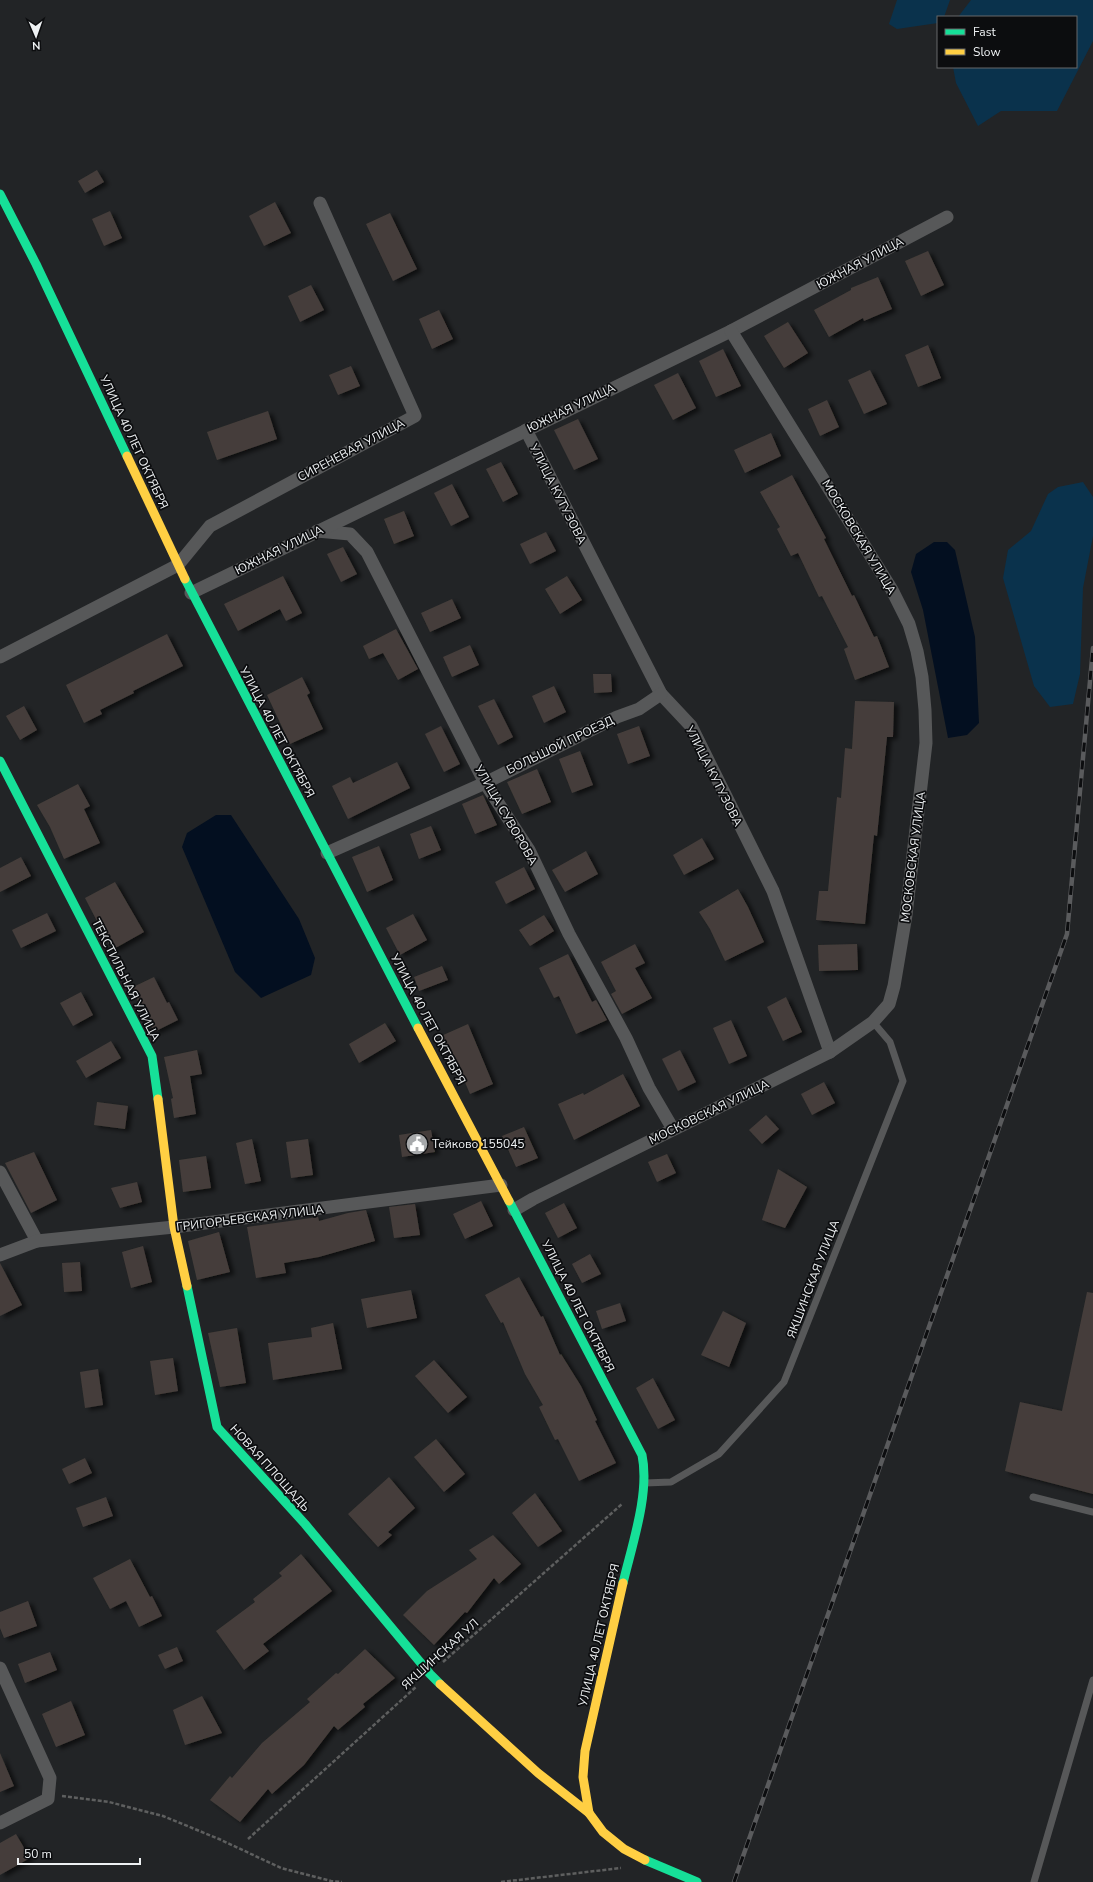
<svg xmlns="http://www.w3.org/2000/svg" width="1093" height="1882" viewBox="0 0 1093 1882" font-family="'Nunito Sans',sans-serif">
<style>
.green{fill:#0a324c}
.water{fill:#030f20}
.building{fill:#453e3a;filter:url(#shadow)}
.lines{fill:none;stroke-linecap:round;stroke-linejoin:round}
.path{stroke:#5e5f5f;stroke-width:2.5;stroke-dasharray:4 2;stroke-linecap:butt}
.lane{stroke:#575859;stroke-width:7}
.street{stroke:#575859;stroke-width:13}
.fast{stroke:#16e098;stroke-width:9}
.slow{stroke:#ffcf43;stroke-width:9}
.rail-casing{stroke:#5a5b5d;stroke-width:4.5}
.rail{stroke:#0c0d0f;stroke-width:3;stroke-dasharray:9;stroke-linecap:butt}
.labels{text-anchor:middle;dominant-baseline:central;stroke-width:3.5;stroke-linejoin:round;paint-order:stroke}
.street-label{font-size:12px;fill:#eef1f3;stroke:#0c0d0f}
.poi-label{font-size:12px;fill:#eef1f3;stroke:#0c0d0f;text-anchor:start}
</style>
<defs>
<filter id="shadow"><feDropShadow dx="4.5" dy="2.5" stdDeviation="2" flood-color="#0009"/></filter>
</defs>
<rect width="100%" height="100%" fill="#222426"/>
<!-- green -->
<g class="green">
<polygon points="897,0 950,0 944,17 938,17 938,23 897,29 889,24"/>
<polygon points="971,0 1093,0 1093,41 1057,111 1001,111 978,126 956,83 953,67 1076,67 1076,17 958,17"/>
<polygon points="1083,482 1093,497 1093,536 1083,588 1080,674 1073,704 1050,707 1034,686 1003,578 1008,550 1031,531 1048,494 1058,487"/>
</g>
<!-- water -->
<g class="water">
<polygon points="934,542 947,542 955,550 975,637 979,723 967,735 948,738 923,610 911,572 916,554"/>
<polygon points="216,815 231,815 299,919 315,958 311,975 261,998 235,972 182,847 187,833"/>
</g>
<!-- building -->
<g class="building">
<polygon points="97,170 104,182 85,193 78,181"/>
<polygon points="275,202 291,233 264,246 249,216"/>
<polygon points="110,211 122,238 104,246 92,219"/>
<polygon points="390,213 417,269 393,281 366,224"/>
<polygon points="928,251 944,285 921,296 905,261"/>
<polygon points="878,277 892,309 864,321 863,318 829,337 814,310 851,290 851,288"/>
<polygon points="311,285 324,310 300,322 288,296"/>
<polygon points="439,310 453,339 432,349 419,319"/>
<polygon points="788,322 808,353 784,368 764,336"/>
<polygon points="928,345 941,378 918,387 905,355"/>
<polygon points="723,349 741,386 716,397 699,361"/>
<polygon points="351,366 360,386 338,395 329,375"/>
<polygon points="870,370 887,404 864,414 848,380"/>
<polygon points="678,373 696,408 673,420 654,385"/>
<polygon points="827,400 839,427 820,436 808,409"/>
<polygon points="268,411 277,439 217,460 207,432"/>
<polygon points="578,419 598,459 574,470 554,430"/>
<polygon points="771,433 781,456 745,473 734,450"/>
<polygon points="501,462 518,494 503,502 486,469"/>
<polygon points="792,475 826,538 824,539 852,596 854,595 874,637 877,636 889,667 855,680 844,649 848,647 822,596 819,597 798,553 791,556 777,529 780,527 760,492"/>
<polygon points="452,484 469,517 451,526 434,493"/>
<polygon points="404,511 414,536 394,544 384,519"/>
<polygon points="546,532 556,551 530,564 520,544"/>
<polygon points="343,547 357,574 341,582 327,554"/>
<polygon points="283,576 302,613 286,621 280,609 238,631 224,604"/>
<polygon points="567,576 582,600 560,614 545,589"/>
<polygon points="452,599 461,618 430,632 421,613"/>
<polygon points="396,629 418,669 398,680 383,653 369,659 363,646"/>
<polygon points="167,634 183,666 133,691 134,693 100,710 102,714 84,723 66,685"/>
<polygon points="470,645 479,665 452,677 443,657"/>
<polygon points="593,674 611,674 612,692 594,693"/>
<polygon points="302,677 310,693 307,695 323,729 290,744 267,695"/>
<polygon points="554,686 566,712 544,723 532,696"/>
<polygon points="494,699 513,737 498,745 478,706"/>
<polygon points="855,701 894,702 893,737 887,737 877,836 874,835 865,924 816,920 819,891 828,891 837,797 841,798 845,748 852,749"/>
<polygon points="24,706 37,730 20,740 6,716"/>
<polygon points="441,726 460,764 444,772 425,734"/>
<polygon points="639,726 650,756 628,764 617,734"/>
<polygon points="580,751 593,785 572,793 559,759"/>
<polygon points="397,762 410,788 348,819 332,786 350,777 353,783"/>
<polygon points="537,769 551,802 522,814 507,782"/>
<polygon points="78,784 90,806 84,809 100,843 64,859 50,827 37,805"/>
<polygon points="483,795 497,825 475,834 462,804"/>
<polygon points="431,826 441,850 419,859 410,834"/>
<polygon points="702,838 714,859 684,875 673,855"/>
<polygon points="379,846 393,880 367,892 352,857"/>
<polygon points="586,851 598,874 565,892 552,870"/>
<polygon points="21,857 31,876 0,892 0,868"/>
<polygon points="524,867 535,889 506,904 495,882"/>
<polygon points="115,882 144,932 112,950 85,898"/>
<polygon points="738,889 748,907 764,942 725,961 710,929 699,912"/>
<polygon points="47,913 56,931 21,948 12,930"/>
<polygon points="413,914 427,940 400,955 386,928"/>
<polygon points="544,915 554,931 530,946 519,930"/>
<polygon points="635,944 645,963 635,968 652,998 622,1014 611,994 616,991 601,962"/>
<polygon points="857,944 858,970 819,971 818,945"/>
<polygon points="568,954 592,1002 596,1000 607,1020 576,1034 559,996 554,998 539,968"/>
<polygon points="442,966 448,980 419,991 414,977"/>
<polygon points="154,977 167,1003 169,1002 178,1020 154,1032 131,988"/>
<polygon points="81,992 93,1015 73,1026 60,1003"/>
<polygon points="786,997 802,1032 783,1041 767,1007"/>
<polygon points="731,1020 747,1056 729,1064 713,1028"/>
<polygon points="385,1023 396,1041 359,1063 349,1044"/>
<polygon points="468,1024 493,1084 470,1094 453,1054 450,1056 441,1036"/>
<polygon points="111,1041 121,1058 86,1078 76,1061"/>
<polygon points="197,1050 202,1074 190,1076 196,1114 174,1118 171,1099 173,1098 164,1057"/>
<polygon points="680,1050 696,1082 678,1091 662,1059"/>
<polygon points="623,1074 640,1106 574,1140 558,1104 583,1093 584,1095"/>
<polygon points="824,1082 835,1103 812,1115 801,1094"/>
<polygon points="97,1102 128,1106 125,1129 94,1125"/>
<polygon points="766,1115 779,1129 762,1144 749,1130"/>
<polygon points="524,1127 538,1158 516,1167 502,1136"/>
<polygon points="431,1130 435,1152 402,1157 399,1135"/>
<polygon points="252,1139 261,1181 245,1184 236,1143"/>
<polygon points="308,1139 313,1175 291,1178 286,1142"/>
<polygon points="34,1152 57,1200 31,1213 5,1163"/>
<polygon points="667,1154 676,1173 657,1182 648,1162"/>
<polygon points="206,1156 211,1188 183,1192 179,1160"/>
<polygon points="778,1169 807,1187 785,1228 762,1220"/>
<polygon points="137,1182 142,1202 120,1208 111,1188"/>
<polygon points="481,1201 493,1226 465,1239 453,1214"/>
<polygon points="564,1203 577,1228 558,1238 545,1213"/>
<polygon points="415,1204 420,1235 394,1238 389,1207"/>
<polygon points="366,1210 375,1241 319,1257 284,1263 286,1273 256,1278 247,1227 318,1217 319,1221 348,1213"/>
<polygon points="219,1232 230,1272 197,1280 188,1241"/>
<polygon points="143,1246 152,1282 131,1288 122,1252"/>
<polygon points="590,1254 601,1274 582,1283 572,1264"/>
<polygon points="80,1262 82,1291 64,1292 62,1263"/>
<polygon points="0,1263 22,1305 0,1316"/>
<polygon points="519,1277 541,1317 543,1316 560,1355 561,1354 581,1386 597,1420 595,1421 616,1463 579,1481 558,1439 555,1440 539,1407 543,1405 525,1374 503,1322 501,1323 485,1295"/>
<polygon points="411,1290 417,1318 367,1328 361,1299"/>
<polygon points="1087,1292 1093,1293 1093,1494 1005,1471 1020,1402 1062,1411"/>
<polygon points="620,1303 626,1321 602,1329 596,1311"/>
<polygon points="723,1311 746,1323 729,1367 701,1355"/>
<polygon points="333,1323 342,1369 273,1380 268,1343 312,1337 311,1328"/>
<polygon points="237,1328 246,1383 220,1387 208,1333"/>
<polygon points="173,1358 178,1391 155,1395 150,1361"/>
<polygon points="434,1360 467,1397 448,1413 415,1376"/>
<polygon points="98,1369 103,1405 85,1408 80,1372"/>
<polygon points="653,1378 675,1420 658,1429 636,1388"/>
<polygon points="436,1439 465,1474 444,1492 414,1457"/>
<polygon points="85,1458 92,1473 69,1484 62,1469"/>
<polygon points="389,1477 415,1508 388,1532 392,1535 378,1547 348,1514"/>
<polygon points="535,1493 562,1531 538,1547 512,1513"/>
<polygon points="106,1497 113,1516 83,1527 76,1508"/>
<polygon points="493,1535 521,1564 499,1584 494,1578 467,1613 465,1612 434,1645 403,1615 427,1591 477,1559 469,1550"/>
<polygon points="301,1554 332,1591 263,1644 269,1651 244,1670 216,1631 255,1602 253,1599 282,1576 279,1573"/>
<polygon points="130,1559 150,1597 152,1596 162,1616 139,1627 126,1601 110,1609 93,1578"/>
<polygon points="28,1601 37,1626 4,1638 0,1628 0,1612"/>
<polygon points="177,1647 183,1661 165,1669 158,1655"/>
<polygon points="365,1649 395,1678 363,1704 365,1707 338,1730 334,1726 304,1765 272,1794 268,1789 240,1822 210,1800 230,1776 232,1778 262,1743 310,1702 307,1699 336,1673 338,1674"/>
<polygon points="50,1652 57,1670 25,1683 18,1664"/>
<polygon points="202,1696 222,1733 185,1745 173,1710"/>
<polygon points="71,1701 85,1735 56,1747 42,1714"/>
<polygon points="0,1753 14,1786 0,1792"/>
<polygon points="16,1834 30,1858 0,1875 0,1843"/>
</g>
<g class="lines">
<!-- path -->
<g class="path">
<polyline points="443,1662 622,1504"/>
<polyline points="62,1796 109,1802 163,1816 219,1839 281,1868 331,1881 342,1882"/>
<polyline points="248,1839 417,1686"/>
<polyline points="501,1882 621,1868"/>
</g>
<!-- lane -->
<g class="lane">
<polyline points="645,1483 671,1482 719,1454 784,1382 903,1081 890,1042 873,1022"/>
<polyline points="1033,1497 1093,1512"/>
<polyline points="1034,1882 1093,1680"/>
</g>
<!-- street -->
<g class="street">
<polyline points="526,430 661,694 691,726 773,891 830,1052"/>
<polyline points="317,531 350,534 367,552 485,783 529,850 569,934 626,1038 649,1088 673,1129"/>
<polyline points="191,593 731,331 947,217"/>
<polyline points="0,657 178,565 210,526 415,416 320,203"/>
<polyline points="327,853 485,783 617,717 639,709 661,694"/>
<polyline points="0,1172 37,1241"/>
<polyline points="514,1210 533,1199 830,1052 873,1022 889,1004 894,986 906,915 926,743 925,710 922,677 917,651 909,624 892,590 731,331"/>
<polyline points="0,1255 37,1241 174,1227 501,1185"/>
<polyline points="0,1668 50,1778 48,1799 0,1823"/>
</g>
<!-- fast -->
<g class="fast">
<polyline points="0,194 36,264 127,456"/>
<polyline points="185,579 418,1028"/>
<polyline points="0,761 152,1056 158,1099"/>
<path d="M509,1201L642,1455C650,1493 632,1545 623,1583"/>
<polyline points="187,1286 217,1427 305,1524 430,1674 440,1684"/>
<polyline points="645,1860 697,1882"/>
</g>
<!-- slow -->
<g class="slow">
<polyline points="127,456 185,579"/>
<polyline points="418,1028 509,1201"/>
<polyline points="158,1099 174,1227 187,1286"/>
<polyline points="440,1684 538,1773 589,1813 603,1832 624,1849 645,1860"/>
<polyline points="589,1813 583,1777 585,1751 623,1583"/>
</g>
<!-- rail casing -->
<g class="rail-casing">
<polyline id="rail" points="734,1882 1067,934 1093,648"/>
</g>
<!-- rail -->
<use href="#rail" class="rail"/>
</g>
<!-- icons -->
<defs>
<g id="civic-disc" transform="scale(1.15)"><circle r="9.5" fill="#a7a9ab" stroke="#0c0d0f"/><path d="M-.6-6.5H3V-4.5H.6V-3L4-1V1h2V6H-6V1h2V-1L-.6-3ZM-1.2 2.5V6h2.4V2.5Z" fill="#fff"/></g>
</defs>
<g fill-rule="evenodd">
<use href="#civic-disc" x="417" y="1144"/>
</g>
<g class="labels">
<!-- street labels -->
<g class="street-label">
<text transform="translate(860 263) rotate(-28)">ЮЖНАЯ УЛИЦА</text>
<text transform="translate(571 408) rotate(-26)">ЮЖНАЯ УЛИЦА</text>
<text transform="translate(134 442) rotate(65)">УЛИЦА 40 ЛЕТ ОКТЯБРЯ</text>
<text transform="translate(351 450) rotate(-28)">СИРЕНЕВАЯ УЛИЦА</text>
<text transform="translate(558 494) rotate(63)">УЛИЦА КУТУЗОВА</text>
<text transform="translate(859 537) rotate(59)">МОСКОВСКАЯ УЛИЦА</text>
<text transform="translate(279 550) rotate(-26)">ЮЖНАЯ УЛИЦА</text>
<text transform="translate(277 732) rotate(62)">УЛИЦА 40 ЛЕТ ОКТЯБРЯ</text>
<text transform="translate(560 745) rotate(-26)">БОЛЬШОЙ ПРОЕЗД</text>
<text transform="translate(714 776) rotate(63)">УЛИЦА КУТУЗОВА</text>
<text transform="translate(506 815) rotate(60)">УЛИЦА СУВОРОВА</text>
<text transform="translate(913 857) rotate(-83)">МОСКОВСКАЯ УЛИЦА</text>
<text transform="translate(126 980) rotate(63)">ТЕКСТИЛЬНАЯ УЛИЦА</text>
<text transform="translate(428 1019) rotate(62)">УЛИЦА 40 ЛЕТ ОКТЯБРЯ</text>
<text transform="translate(709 1112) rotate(-26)">МОСКОВСКАЯ УЛИЦА</text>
<text transform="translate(250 1218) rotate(-7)">ГРИГОРЬЕВСКАЯ УЛИЦА</text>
<text transform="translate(813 1279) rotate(-69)">ЯКШИНСКАЯ УЛИЦА</text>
<text transform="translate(578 1306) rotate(63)">УЛИЦА 40 ЛЕТ ОКТЯБРЯ</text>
<text transform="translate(270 1468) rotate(48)">НОВАЯ ПЛОЩАДЬ</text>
<text transform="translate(599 1635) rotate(-77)">УЛИЦА 40 ЛЕТ ОКТЯБРЯ</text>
<text transform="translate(440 1654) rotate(-42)">ЯКШИНСКАЯ УЛ</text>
</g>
<!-- poi labels -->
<g class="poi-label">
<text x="432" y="1144">Тейково 155045</text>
</g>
</g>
<!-- legend -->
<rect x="937" y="16" width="140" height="52" fill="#0c0d0f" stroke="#66686a"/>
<rect x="945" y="29" width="20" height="6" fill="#16e098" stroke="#66686a"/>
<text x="973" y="36" font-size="12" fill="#eef1f3">Fast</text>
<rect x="945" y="49" width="20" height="6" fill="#ffcf43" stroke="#66686a"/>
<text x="973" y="56" font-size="12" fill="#eef1f3">Slow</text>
<!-- north arrow -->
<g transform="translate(36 36) rotate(178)" stroke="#0c0d0f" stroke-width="3" paint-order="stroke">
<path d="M0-3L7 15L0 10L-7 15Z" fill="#eef1f3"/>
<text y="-6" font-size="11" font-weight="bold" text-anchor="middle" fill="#eef1f3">N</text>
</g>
<!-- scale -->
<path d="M18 1858v6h122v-6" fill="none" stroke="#eef1f3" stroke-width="2"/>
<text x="24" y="1858" font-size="12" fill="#eef1f3" stroke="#0c0d0f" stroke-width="3" paint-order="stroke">50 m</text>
</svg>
